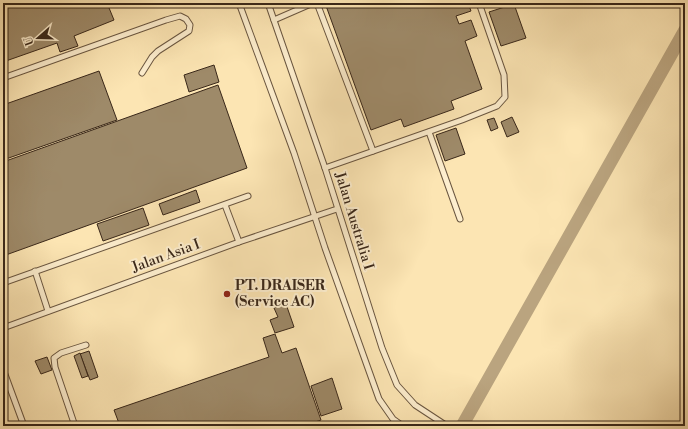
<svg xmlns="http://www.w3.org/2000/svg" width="688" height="429" viewBox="0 0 688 429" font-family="'Libre Bodoni',serif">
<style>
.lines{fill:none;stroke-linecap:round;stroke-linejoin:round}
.canal{stroke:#baa47f;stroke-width:13}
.building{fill:#9e8a69;stroke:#392719}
.service-casing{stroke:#6a5640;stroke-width:7}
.service{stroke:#fdeece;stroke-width:5}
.poi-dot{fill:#8f2418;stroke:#fdeece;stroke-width:1.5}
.labels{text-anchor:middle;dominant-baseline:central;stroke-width:4;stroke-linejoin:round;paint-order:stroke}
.street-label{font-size:14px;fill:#392719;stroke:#fdeece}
.poi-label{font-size:14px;font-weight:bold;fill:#392719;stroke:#fdeece;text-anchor:start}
</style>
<rect width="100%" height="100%" fill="#fce5b3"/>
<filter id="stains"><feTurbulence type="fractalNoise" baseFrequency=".005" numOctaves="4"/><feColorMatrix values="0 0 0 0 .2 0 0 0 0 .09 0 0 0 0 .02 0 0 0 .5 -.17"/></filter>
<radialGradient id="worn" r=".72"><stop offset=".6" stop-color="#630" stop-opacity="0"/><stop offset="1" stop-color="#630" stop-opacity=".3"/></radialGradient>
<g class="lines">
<!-- canal -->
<polyline class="canal" points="462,426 685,30"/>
</g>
<!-- building -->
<g class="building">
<polygon points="3,3 107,3 114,20 74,36 78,46 60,52 57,43 3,62"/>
<polygon points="325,3 468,3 471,11 456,16 459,24 471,20 477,36 465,41 482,89 451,101 454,109 404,127 401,119 371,130"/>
<polygon points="514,4 526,38 501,46 489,12"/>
<polygon points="214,65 219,82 189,92 184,75"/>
<polygon points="99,71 117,120 3,160 3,105"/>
<polygon points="218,85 247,168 3,256 3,162"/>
<polygon points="512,117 519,132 507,137 501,122"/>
<polygon points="494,118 498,128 491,131 487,120"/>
<polygon points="456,128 465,154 445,161 436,135"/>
<polygon points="196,190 200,202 163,215 159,204"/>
<polygon points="143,208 149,225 103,241 97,224"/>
<polygon points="286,304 294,327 275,333 270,320 278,317 274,308"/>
<polygon points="275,334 282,353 296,348 321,420 303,426 120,426 114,410 269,357 263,338"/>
<polygon points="89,351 98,377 90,380 80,354"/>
<polygon points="80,353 88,376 82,378 74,356"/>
<polygon points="47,357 52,370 41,374 35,361"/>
<polygon points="332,378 342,409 321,416 311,386"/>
</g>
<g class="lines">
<!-- service casing -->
<g class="service-casing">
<g id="service">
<polyline points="239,3 294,153 325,248 379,399 393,419 403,426"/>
<polyline points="268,3 325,168 382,348 397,385 415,405 447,426"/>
<polyline points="317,3 373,151"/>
<polyline points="274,20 313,3"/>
<polyline points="3,78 166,20 180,16 186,19 190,25 189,31 158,51 152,57 142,73"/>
<polyline points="429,132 460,219"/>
<polyline points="325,168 462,120 497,106 505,97 504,75 479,3"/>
<polyline points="225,205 239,242"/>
<polyline points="35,271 48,311"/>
<polyline points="3,283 248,196"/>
<polyline points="3,328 239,242 337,209"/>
<polyline points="3,369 24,426"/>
<polyline points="75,426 55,367 54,358 61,353 86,345"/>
</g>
</g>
<!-- service -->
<use href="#service" class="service"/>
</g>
<!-- markers -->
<circle class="poi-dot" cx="227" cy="294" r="4"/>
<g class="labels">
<!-- street labels -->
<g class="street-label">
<text transform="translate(354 221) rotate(73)">Jalan Australia I</text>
<text transform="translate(166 256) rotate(-20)">Jalan Asia I</text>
</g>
<!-- poi labels -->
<g class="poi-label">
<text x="235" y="286">PT. DRAISER<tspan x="235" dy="16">(Service AC)</tspan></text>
</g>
</g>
<!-- margin -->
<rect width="688" height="429" fill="none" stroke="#fce5b3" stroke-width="16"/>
<rect x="4" y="4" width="680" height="421" fill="none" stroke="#392719" stroke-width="2"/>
<rect x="8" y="8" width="672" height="413" fill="none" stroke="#392719"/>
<!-- north arrow -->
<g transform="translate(38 38) rotate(250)" stroke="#fdeece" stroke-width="3" paint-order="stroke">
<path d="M0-3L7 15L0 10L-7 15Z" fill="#392719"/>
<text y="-6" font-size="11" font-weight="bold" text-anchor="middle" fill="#392719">U</text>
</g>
<rect width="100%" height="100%" filter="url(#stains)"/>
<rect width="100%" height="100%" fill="url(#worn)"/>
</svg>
